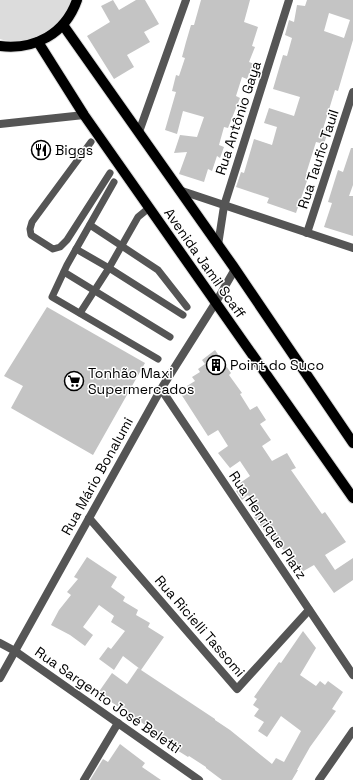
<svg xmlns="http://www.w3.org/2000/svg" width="353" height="780" viewBox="0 0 353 780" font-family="'Space Grotesk',sans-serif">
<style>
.green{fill:#dcdcdc}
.building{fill:#c4c4c4;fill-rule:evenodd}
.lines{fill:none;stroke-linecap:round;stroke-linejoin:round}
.primary-casing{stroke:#dbdbdb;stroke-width:12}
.lane{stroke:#555;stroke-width:7}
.street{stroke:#555;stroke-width:8}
.primary{stroke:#000;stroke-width:10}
.labels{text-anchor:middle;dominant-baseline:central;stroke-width:3;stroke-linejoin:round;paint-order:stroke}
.street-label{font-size:14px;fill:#000;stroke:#fff}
.poi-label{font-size:14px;fill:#000;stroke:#fff;text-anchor:start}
</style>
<rect width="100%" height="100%" fill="#fff"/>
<!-- green -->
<path class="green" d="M0,0H75C69,8 64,19 57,26C45,39 16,45 0,39Z"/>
<!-- building -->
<g class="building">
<polygon points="113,0 119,10 136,0 145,0 159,24 144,32 150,42 127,55 134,67 114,79 87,36 110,22 101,6"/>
<polygon points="201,0 250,0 244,22 258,27 252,46 255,47 249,62 254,64 247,79 242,77 236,96 240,98 228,128 224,127 219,145 224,147 220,158 217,156 212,171 208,169 204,182 179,174 187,152 174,153 180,135 197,137 204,117 183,111 177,134 165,130 176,92 172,91 176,75 179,76 185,58 182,57 186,42 191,25 194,25"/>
<path d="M307,0H353V40L338,91L335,90L323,129L328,131L324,144L316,142L306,174L309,175L296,213L267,203L269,198L236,187L241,172L244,173L254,139L272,145L277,127L264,123L269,108L294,116L300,97L273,89L283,55L287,56L292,38L285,35L289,20L294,22L297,5L305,6ZM329,13L350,20L344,38L324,31Z"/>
<polygon points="351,148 353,148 353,185 349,196 353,196 353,236 324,227 332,203 328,202 338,170 343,172"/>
<polygon points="47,307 145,363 93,455 11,408 23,386 4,376"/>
<polygon points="215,350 231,373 229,375 242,393 240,394 250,410 257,406 266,420 260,424 271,440 262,446 272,461 287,453 296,468 291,470 322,514 325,512 346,542 325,555 335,570 353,558 353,580 334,593 314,565 300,573 279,544 275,546 254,517 261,512 248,495 242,500 236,491 243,487 240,483 250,476 240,461 230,468 218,453 228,446 218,430 208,436 181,394 189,389 187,386 195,381 192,377 200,372 198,369 205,364 202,360"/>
<polygon points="87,557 117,577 111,587 125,597 123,601 138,610 136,615 150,623 148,627 164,637 141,670 215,719 215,720 230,730 272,764 276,758 284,762 301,731 281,716 267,737 258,731 264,722 254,716 259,709 253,705 257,699 254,697 279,662 281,663 303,631 316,648 300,675 316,686 320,681 325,685 328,681 343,692 332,709 336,711 310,747 297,770 298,770 292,780 222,780 206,768 206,767 189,756 188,757 172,747 159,738 160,735 98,693 112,673 127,684 138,668 140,669 123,656 114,670 99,659 108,647 111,649 125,631 111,622 114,616 99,605 83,627 93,635 85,646 70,635 51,625 59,610 71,595 67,592 78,579 74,577"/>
<polygon points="120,744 145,763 142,767 161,780 90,780 103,759 108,762"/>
</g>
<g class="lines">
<!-- primary casing -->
<g class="primary-casing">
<g id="primary">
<polyline points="63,25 233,266 353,443"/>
<polyline points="38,42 84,115 353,498"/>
<path d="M0,46C35,50 65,34 77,0"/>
</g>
</g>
<!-- lane -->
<g class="lane">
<polyline points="91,142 32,222 30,229 31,235 53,249 60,247 67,240 110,173"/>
<polyline points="114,182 67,265 52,297 158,359"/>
<polyline points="90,225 158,270 187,307"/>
<polyline points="76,249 109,268 183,315"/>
<polyline points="64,272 170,337"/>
<polyline points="80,313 109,268 138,217 149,208"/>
</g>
<!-- street -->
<g class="street">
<polyline points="0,124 84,115"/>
<polyline points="139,132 186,0"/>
<polyline points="179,190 353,248"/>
<polyline points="307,233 353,92"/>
<polyline points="218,245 224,206 289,0"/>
<polyline points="161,389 353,675"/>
<polyline points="89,518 237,689 309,610"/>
<polyline points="0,643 15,651 199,780"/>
<polyline points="0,678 161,389 216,302 235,269"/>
<polyline points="84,780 118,723"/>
<polyline points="319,780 353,731"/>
</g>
<!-- primary -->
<use href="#primary" class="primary"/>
</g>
<!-- icons -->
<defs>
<g id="restaurant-ring" transform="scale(1)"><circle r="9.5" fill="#fff" stroke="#000" stroke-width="1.5"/><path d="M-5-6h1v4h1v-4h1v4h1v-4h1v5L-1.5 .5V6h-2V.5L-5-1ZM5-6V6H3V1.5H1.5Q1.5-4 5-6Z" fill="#000"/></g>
<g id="building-ring" transform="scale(1)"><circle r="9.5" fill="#fff" stroke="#000" stroke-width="1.5"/><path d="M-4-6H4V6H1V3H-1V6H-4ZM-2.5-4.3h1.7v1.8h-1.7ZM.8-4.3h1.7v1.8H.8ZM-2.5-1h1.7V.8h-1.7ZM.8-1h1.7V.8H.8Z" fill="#000"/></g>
<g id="supermarket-ring" transform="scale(1)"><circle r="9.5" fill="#fff" stroke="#000" stroke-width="1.5"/><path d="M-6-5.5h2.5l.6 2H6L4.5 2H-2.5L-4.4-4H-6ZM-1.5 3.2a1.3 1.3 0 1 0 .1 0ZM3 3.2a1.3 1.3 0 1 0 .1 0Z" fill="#000"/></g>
</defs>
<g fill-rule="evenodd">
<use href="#restaurant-ring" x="41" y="150"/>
<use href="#building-ring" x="216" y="365"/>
<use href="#supermarket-ring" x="74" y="381"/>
</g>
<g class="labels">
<!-- street labels -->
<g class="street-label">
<text transform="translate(238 118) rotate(-72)">Rua Antônio Gaya</text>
<text transform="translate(318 159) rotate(-72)">Rua Taufic Tauil</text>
<text transform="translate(205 263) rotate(55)">Avenida Jamil Scaff</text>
<text transform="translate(97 476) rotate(-61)">Rua Mário Bonalumi</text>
<text transform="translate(268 525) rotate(56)">Rua Henrique Platz</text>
<text transform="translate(200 626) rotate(49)">Rua Ricielli Tassomi</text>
<text transform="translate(108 700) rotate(35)">Rua Sargento José Beletti</text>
</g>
<!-- poi labels -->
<g class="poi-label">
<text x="55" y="150">Biggs</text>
<text x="230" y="365">Point do Suco</text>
<text x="88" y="373">Tonhão Maxi<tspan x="88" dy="16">Supermercados</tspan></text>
</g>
</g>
</svg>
